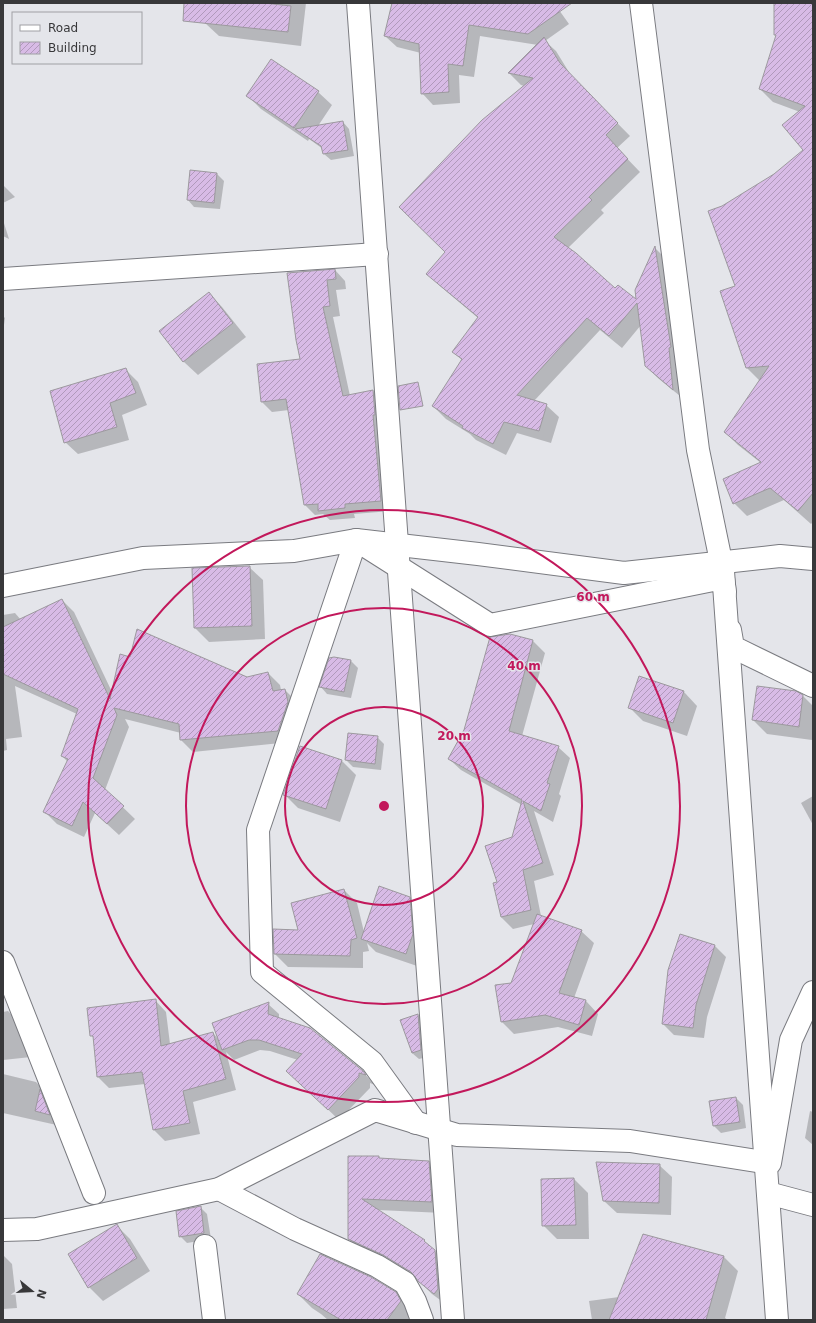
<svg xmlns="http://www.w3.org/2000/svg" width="816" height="1323" viewBox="0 0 816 1323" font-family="'DejaVu Sans',sans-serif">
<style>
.shadow{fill:#0003}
.building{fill:url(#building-hatch);stroke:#9c999e}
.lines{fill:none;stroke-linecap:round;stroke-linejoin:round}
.minor-casing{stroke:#7a7b80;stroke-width:24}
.minor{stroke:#fff;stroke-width:22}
.ring{fill:none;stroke:#c2185b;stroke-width:2}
.centre{fill:#c2185b;stroke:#e4e5ea;stroke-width:2}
.ring-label{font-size:12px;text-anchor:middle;font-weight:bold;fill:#c2185b;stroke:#e4e5ea;stroke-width:3;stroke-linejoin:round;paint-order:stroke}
</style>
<defs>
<pattern id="building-hatch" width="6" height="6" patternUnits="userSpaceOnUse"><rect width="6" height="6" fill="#d8bbe6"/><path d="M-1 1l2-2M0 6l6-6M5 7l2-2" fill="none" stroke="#b099bb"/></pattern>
</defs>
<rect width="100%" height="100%" fill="#e4e5ea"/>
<!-- shadow -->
<g class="shadow">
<polygon points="207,3 306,3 301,46 219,36 205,23"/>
<polygon points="393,3 415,3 448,11 449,3 554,3 569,24 545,41 556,51 572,77 630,136 617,148 640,172 601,210 604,213 568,248 615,290 637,302 655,248 667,260 685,400 659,379 646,366 641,325 622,348 600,330 534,401 546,405 559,417 551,443 517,433 506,455 476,440 470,434 446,419 433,406 462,360 453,352 478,318 440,286 428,274 446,252 524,86 521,85 509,73 538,45 480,36 474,77 459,75 460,103 433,105 422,93 421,53 397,47 385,36"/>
<polygon points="775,3 813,3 813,522 811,524 784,500 747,516 734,503 761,463 738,445 725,432 760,381 747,368 737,287 723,207 774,175 804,150 800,112 773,102 760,89 777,36 775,34"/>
<polygon points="318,92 332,105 318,126 343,122 349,129 354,156 331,160 324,154 323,149 309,139 308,141 261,109 247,95"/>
<polygon points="217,174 224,181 220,209 194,207 188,200"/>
<polygon points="3,185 15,197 3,203"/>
<polygon points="3,220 9,239 3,236"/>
<polygon points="335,270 345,281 346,289 336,290 340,316 333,317 350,396 373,391 383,402 391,511 354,514 355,518 330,520 323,514 315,515 305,505 289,410 272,412 262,402 301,360 288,274"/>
<polygon points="209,293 222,307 246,337 198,375 184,362 160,332"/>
<polygon points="3,316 5,318 3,332"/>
<polygon points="126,370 138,382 147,405 122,415 129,440 78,454 65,442"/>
<polygon points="249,567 263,580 265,639 209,642 195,628"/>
<polygon points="62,600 74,612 112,692 246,678 268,673 280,685 281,690 285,690 297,702 290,742 193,752 181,740 181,733 125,719 129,727 105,790 135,819 119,835 95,813 84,837 57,824 45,812 68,762 62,756 77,714 15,686 22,737 6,739 7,750 3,751 3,615 15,613 21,620"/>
<polygon points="533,641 545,653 522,736 558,747 570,758 559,794 561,796 553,822 534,811 554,875 534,881 541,916 581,931 594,943 574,998 586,1001 598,1014 592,1036 558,1027 514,1034 502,1022 512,984 534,924 513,929 501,917 498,883 522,805 461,770 449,759"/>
<polygon points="334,658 351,661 358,668 351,698 327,694 321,687"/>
<polygon points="639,677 684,692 697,706 687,736 643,721 629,707"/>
<polygon points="803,696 813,706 812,740 767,734 753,720"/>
<polygon points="377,737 384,744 381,770 353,767 346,760"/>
<polygon points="300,747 342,761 356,775 340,822 298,808 284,794"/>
<polygon points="813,796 813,825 801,803"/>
<polygon points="344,890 357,903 364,932 409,897 423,911 420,967 376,952 367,943 369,951 363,952 363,968 288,967 275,954"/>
<polygon points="680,935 715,946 726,957 707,1017 704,1038 674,1035 663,1024"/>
<polygon points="155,1000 166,1012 170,1044 213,1033 219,1040 268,1004 279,1014 279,1019 362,1071 375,1085 370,1083 370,1088 339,1120 298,1081 298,1060 270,1051 260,1050 234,1060 226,1052 236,1090 193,1102 200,1134 165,1141 154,1130 145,1084 109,1088 98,1077 94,1038 91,1035"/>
<polygon points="8,1011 21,1024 31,1057 3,1060 3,1012"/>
<polygon points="418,1015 425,1022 427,1057 419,1059 412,1053 402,1021"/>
<polygon points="3,1074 36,1082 49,1095 61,1126 3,1113"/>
<polygon points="736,1098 743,1105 746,1128 721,1133 714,1126"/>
<polygon points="810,1111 813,1112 813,1145 805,1138"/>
<polygon points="349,1157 379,1157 381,1160 429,1162 440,1174 443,1213 378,1210 424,1241 447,1263 447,1305 432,1294 419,1281 396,1267 361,1251 349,1239"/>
<polygon points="659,1165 672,1177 671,1215 617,1213 604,1201"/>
<polygon points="574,1179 588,1193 589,1239 557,1239 543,1225"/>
<polygon points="200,1207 207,1214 211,1239 187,1243 180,1236"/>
<polygon points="117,1226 130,1239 150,1271 103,1301 89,1287"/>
<polygon points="3,1255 12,1264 17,1308 3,1309"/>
<polygon points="724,1257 738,1271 725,1318 728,1320 592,1320 589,1301 619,1297"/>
<polygon points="395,1293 409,1307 410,1320 328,1320 321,1314 312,1308 298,1294"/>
</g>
<!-- building -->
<g class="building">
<polygon points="184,3 264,3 291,6 288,32 183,21"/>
<polygon points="392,3 420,3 426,4 426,3 572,3 528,34 469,25 463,66 448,64 449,92 421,94 419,44 384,36"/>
<polygon points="774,3 813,3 813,493 798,511 770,488 733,504 723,479 761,462 724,432 769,366 746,368 720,291 735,286 708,211 722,206 774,174 803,150 782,125 805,106 759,89 776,35 774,35"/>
<polygon points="544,37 560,63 618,123 606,135 628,159 589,197 592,200 554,237 576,253 615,288 618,285 636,299 635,290 655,246 671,347 669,348 673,390 645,366 637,303 609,336 587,318 517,395 547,404 539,431 504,422 493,444 462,428 463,426 432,406 462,359 452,352 478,317 426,274 445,252 399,207 482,120 533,78 508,73"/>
<polygon points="271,59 319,91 294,128 246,96"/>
<polygon points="343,121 348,150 323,154 321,146 295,129"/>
<polygon points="190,170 217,173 214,203 187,200"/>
<polygon points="335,269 336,279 327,280 330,306 323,307 343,396 373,390 375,415 373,415 381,501 345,504 345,508 318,511 318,504 304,505 286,399 261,402 257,364 300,359 296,340 287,273"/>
<polygon points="209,292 233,323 183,362 159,331"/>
<polygon points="126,368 136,393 110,403 117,427 64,443 50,391"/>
<polygon points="418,382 423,406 400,410 398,386"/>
<polygon points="250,566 252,626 194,628 192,568"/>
<polygon points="62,599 110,699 120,654 130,657 137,629 247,677 268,672 273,691 285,689 288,702 278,731 180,740 179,724 114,708 117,715 93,778 124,806 107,824 83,802 72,826 43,812 68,759 61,756 78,709 3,674 3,627"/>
<polygon points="510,634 533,640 509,731 559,746 547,783 550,784 541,811 523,801 543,863 523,870 531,910 501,917 493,883 497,882 485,846 512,837 522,800 448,759 464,730 490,637"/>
<polygon points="334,657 351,660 344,692 319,687 329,658"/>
<polygon points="639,676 684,691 673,723 628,708"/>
<polygon points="757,686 796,691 803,695 799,727 752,720"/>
<polygon points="348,733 378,736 375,764 345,760"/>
<polygon points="300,746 342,760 326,809 283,795"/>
<polygon points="379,886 410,897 413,934 406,954 361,939"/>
<polygon points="344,889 357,938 351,940 350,956 274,954 273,929 298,930 291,903"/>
<polygon points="537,914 582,930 559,993 586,1000 579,1025 545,1015 501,1022 495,985 511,983"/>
<polygon points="680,934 715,945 696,1005 693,1028 662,1024 668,970"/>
<polygon points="156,999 161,1046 213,1032 226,1079 183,1091 190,1123 153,1130 142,1072 97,1077 93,1036 90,1036 87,1008"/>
<polygon points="269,1002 268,1014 310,1028 363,1071 366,1075 359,1073 359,1077 328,1110 286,1071 302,1054 259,1040 249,1040 222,1050 212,1023"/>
<polygon points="418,1014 421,1050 412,1053 400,1020"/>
<polygon points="40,1089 50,1115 35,1111"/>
<polygon points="736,1097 740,1122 713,1126 709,1101"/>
<polygon points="348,1156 379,1156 379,1158 429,1161 432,1202 362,1199 425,1240 424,1241 435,1250 438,1289 434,1294 419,1282 411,1272 383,1255 348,1239"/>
<polygon points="596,1162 660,1164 659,1203 603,1201"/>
<polygon points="574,1178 576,1225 542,1226 541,1179"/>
<polygon points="201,1206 204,1233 179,1237 176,1211"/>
<polygon points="117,1224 137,1258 88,1288 68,1254"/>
<polygon points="643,1234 724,1256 706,1320 609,1320"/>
<polygon points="320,1254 371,1277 396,1292 401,1301 387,1320 341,1320 297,1294"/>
</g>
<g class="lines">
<!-- minor casing -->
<g class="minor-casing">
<g id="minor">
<polyline points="358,3 453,1320"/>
<polyline points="641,3 698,450 723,571 777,1320"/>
<polyline points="3,279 377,254"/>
<polyline points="3,586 143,558 294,551 356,540 490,625 723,578 725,592"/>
<polyline points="730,630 733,647 813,686"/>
<polyline points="3,962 94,1193"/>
<polyline points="416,1123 372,1062 262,972 258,830 356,540 478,554 624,573 780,556 813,559"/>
<polyline points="219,1189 295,1229 377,1266 405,1283 415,1301 422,1320"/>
<polyline points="768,1193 813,1205"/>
<polyline points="3,1230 37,1229 219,1189 375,1110 457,1135 630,1141 770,1163 791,1040 813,992"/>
<polyline points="205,1246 214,1320"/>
</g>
</g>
<!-- minor -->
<use href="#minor" class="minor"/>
</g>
<!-- distance rings -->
<g class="ring">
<circle cx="384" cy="806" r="99"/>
<circle cx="384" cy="806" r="198"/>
<circle cx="384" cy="806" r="296"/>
</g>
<circle cx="384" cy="806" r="6" class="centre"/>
<g class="ring-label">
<text x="593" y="601">60 m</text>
<text x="524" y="670">40 m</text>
<text x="454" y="740">20 m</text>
</g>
<!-- border -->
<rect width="816" height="1323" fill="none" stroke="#38383a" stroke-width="8"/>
<!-- legend -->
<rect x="12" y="12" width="130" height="52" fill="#e4e5ea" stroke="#9fa0a4"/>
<rect x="20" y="25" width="20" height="6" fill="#ffffff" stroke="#9fa0a4"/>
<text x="48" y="32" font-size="12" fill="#38383a">Road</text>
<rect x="20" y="42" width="20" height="12" fill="url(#building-hatch)" stroke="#9fa0a4"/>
<text x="48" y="52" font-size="12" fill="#38383a">Building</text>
<!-- north arrow -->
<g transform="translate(32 1291) rotate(108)" stroke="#e4e5ea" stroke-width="3" paint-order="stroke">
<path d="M0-3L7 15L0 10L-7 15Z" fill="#38383a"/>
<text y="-6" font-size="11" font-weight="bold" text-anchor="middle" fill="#38383a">N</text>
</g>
</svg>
